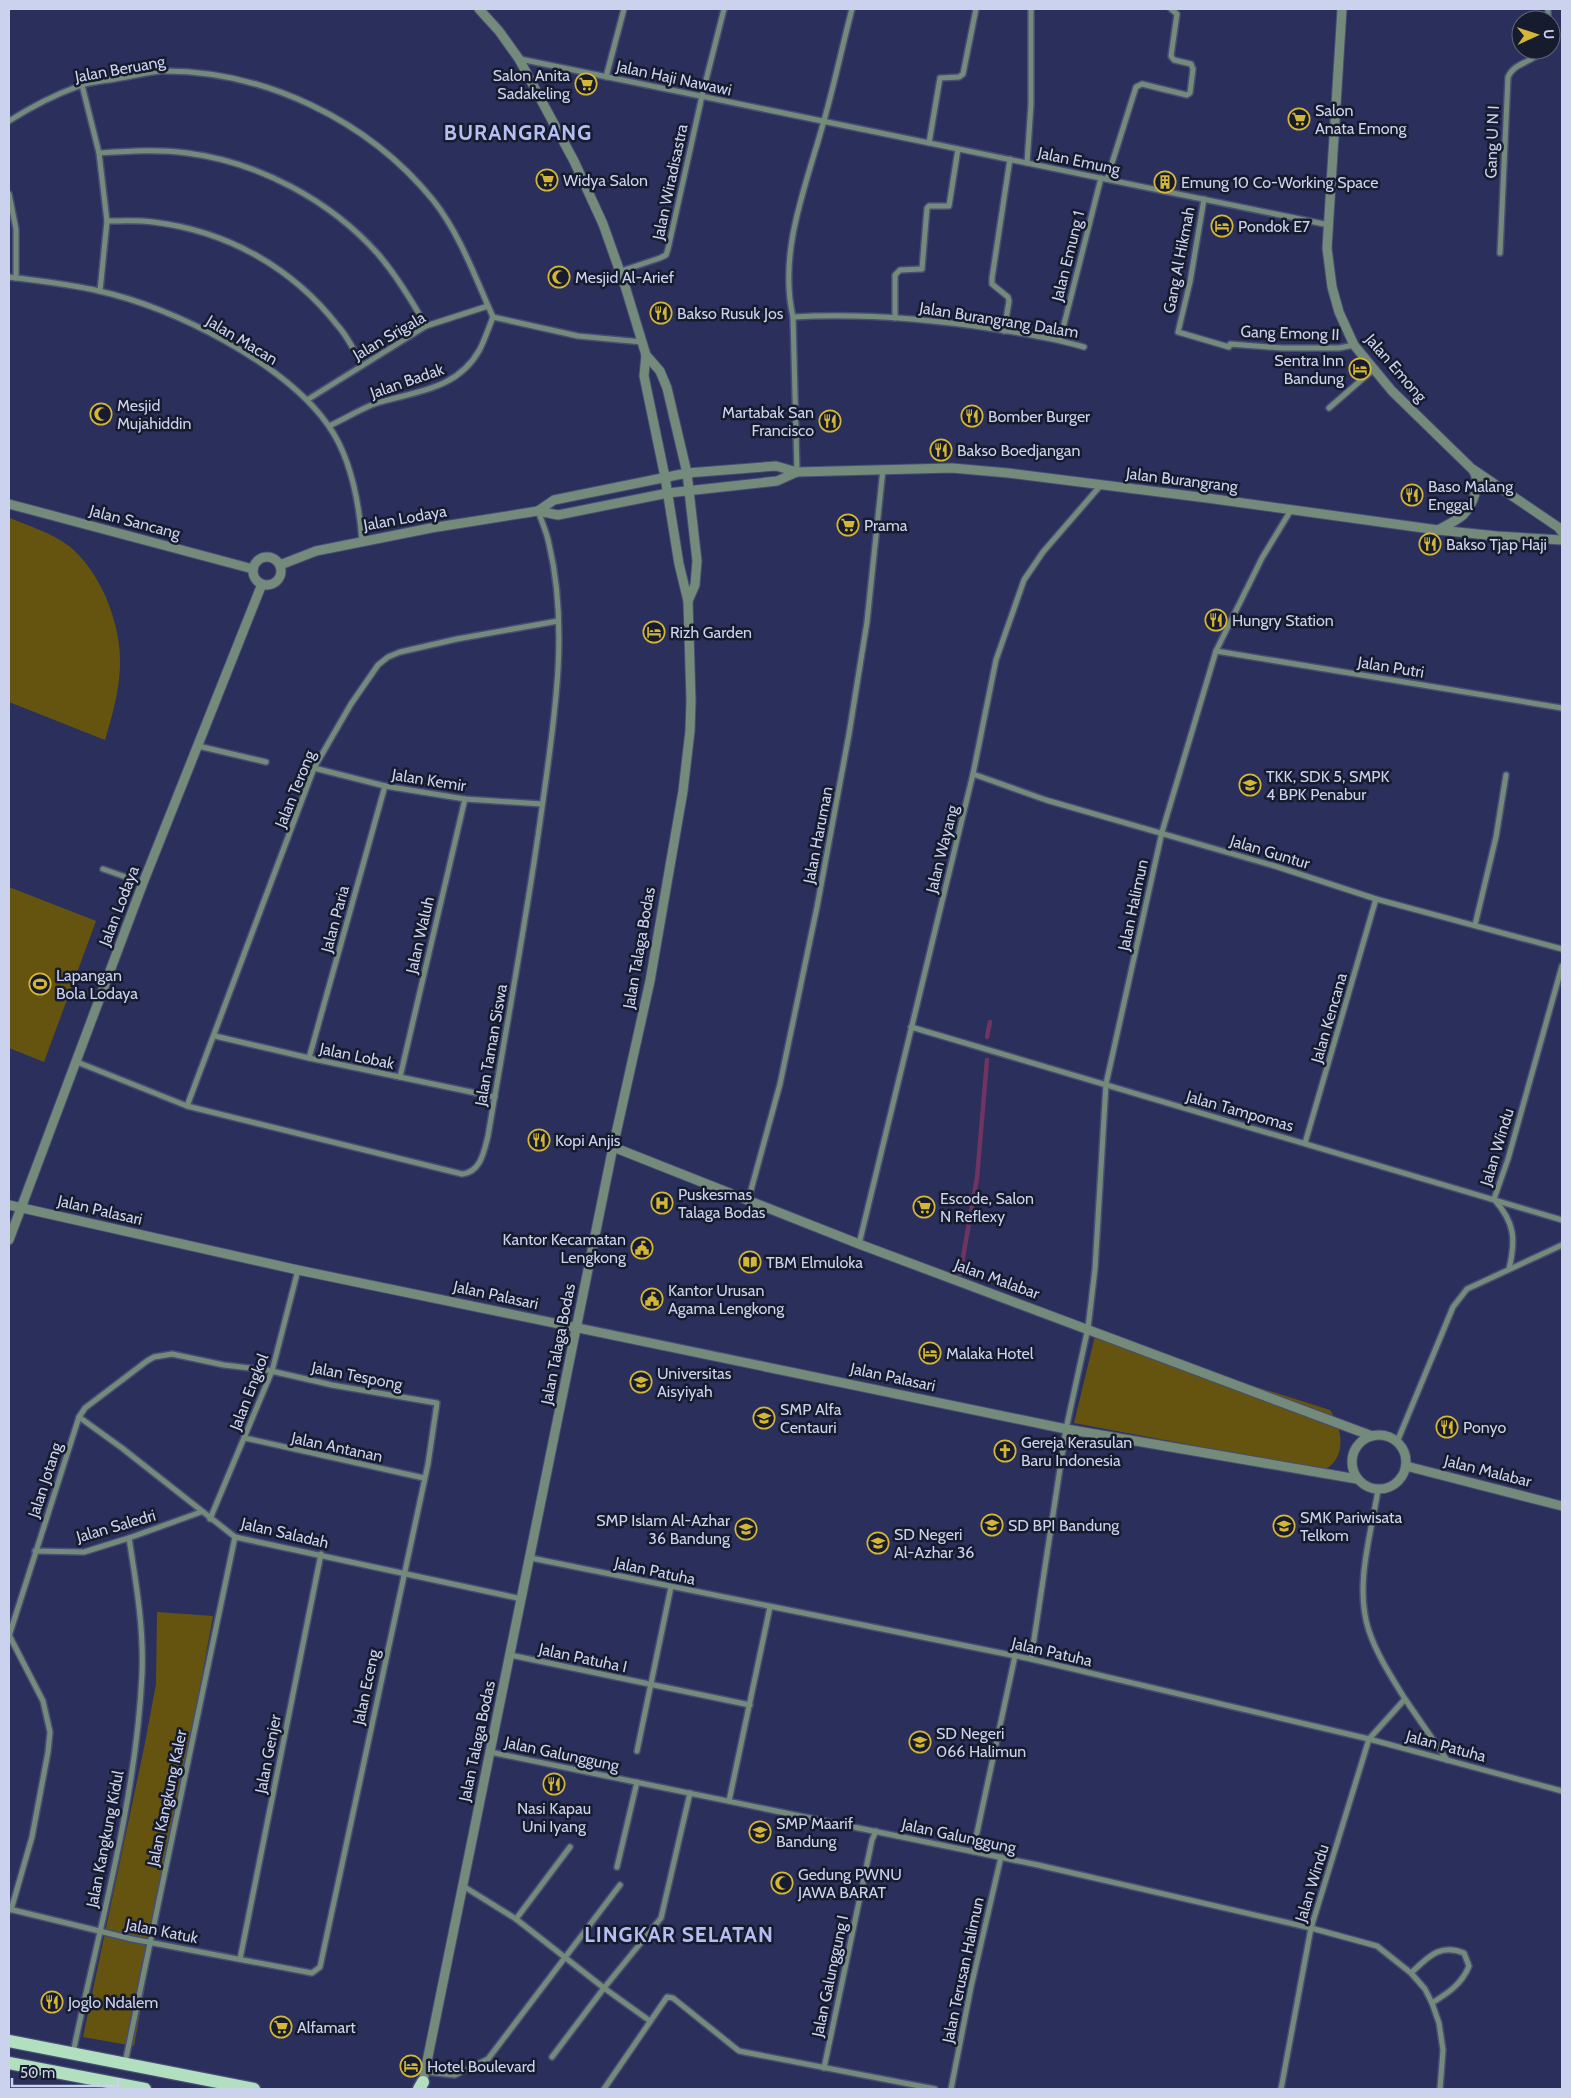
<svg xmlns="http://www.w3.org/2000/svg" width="1571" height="2098" viewBox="0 0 1571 2098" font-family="Cabin,sans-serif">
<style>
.green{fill:#645410}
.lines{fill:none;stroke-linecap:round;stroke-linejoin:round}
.stream{stroke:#6e3462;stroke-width:4.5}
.minor-casing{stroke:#474d75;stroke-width:8}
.tertiary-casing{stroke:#474d75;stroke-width:11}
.primary-casing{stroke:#474d75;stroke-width:15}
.minor{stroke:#748a7b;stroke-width:5}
.tertiary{stroke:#748a7b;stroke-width:9}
.primary{stroke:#b1dfc0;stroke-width:12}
.labels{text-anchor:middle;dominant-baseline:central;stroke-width:5;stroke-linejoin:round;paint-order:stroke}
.street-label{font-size:16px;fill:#cbd2ed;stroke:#171b2e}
.poi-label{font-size:16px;fill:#cbd2ed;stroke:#171b2e;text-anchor:start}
.district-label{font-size:21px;font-weight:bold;letter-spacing:1px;fill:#b3bef3;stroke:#171b2e}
</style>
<rect width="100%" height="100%" fill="#2a305b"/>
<!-- green -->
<g class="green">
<path d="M10,518C29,526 52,533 69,546C85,559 96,576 105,595C128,650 122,684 105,740L9,702Z"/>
<polygon points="9,887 96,921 44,1062 9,1048"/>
<path d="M1095,1336L1330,1410C1343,1429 1347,1458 1324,1470L1074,1423Z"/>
<polygon points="157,1612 213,1616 134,2046 83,2037 145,1743 156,1684"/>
</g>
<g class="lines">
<!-- stream -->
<g class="stream">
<polyline points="987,1037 990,1022"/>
<polyline points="960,1274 977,1178 987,1060"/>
</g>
<!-- minor casing -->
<g class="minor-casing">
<g id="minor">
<polyline points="1548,20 1548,9"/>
<polyline points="520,59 1329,225"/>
<polyline points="606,77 624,9"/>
<polyline points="82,85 99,153 107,221 100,291"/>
<path d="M9,121C31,107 54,95 79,86C92,81 107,81 120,78C134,76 148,72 161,71C264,70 368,120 433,200C460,234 475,277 493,317"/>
<polyline points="929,143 940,78 959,77 963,74 976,9"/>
<path d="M99,153C129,151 157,149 187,153C258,162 330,200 378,254C397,276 412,301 426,326"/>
<polyline points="1027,163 1031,104 1031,9"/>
<polyline points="1107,179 1136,87 1142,84 1187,95 1190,93 1193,69 1191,64 1174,60 1171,56 1177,14 1171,9"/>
<polyline points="9,194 16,229 16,278"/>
<polyline points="1204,199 1190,282 1178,332 1229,347 1230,344 1282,348 1339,348 1354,345"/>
<path d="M107,221C122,221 138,220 153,222C227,231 292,267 338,326C348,337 355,352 362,365"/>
<path d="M1500,253L1508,77C1515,61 1533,64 1541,50"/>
<polyline points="621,271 660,258 666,255 668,249 702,96 724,9"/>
<path d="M9,277C39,281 69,284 99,291C173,307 284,363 328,425C351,457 359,502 362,541"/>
<polyline points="493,317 578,336 642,342"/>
<path d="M793,317C861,313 929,319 995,329C1025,334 1055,338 1084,347"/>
<polyline points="895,318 895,275 900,270 922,269 927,208 929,206 949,206 958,149"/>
<polyline points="1004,331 1009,301 1008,297 992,284 992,278 1010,159"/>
<polyline points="1060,340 1101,178"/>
<polyline points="307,400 426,326 488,306"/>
<polyline points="1329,408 1374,369"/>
<path d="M329,426C344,419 359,410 374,404C414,391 457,391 480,349C485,339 489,327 493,317"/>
<path d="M797,472L793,317C778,252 806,186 823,124C834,86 842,47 852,9"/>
<polyline points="1216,651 1562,708"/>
<polyline points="198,746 266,762"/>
<polyline points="314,768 385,786 465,799 542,804"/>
<polyline points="973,774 1046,800 1278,867 1376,899 1562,949"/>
<polyline points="103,869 143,883"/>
<polyline points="1475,925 1496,837 1506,775"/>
<polyline points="911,1027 1562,1220"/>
<polyline points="215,1036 309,1058 495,1097"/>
<polyline points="309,1058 385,786"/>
<path d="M77,1062L187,1106L462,1174C481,1172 484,1151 488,1136C506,1029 526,922 541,815C553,727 570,632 549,544C547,533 542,522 538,511"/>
<polyline points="400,1077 465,799"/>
<polyline points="187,1106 314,768 351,704 378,665 388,657 400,652 457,639 558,621"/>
<polyline points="1305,1143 1376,899"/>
<polyline points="748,1201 780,1084 817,907 849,734 867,622 883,469"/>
<polyline points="859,1244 973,774 996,660 1024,580 1043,552 1101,485"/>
<path d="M1509,1269C1516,1239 1515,1223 1494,1199L1508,1159L1562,966"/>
<polyline points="79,1417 122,1448 235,1537 522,1599"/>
<polyline points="245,1438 424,1478"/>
<polyline points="1397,1442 1453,1307 1467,1289 1562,1245"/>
<polyline points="210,1519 272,1371 298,1270"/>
<polyline points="35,1551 84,1552 129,1538 201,1512"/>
<polyline points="531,1558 1031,1659 1369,1739 1562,1791"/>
<polyline points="9,1635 43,1701 50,1732 48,1752 32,1837 11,1910"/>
<polyline points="9,1636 79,1417 85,1408 147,1361 154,1357 172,1354 224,1365 267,1370 332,1385 437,1403 428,1464 320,1967 312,1973 132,1939 9,1909"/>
<polyline points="510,1655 750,1705"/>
<polyline points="1031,1659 1066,1429 1088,1328 1095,1269 1106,1084 1162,832 1216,651 1262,558 1291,510"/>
<polyline points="1405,1699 1447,1760"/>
<polyline points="637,1751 671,1587"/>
<polyline points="490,1752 1038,1865 1311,1928 1377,1946 1411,1973 1425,1989 1432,2003 1439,2023 1443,2050 1440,2089"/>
<polyline points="729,1801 770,1607"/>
<polyline points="973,1851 1015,1656"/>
<polyline points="617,1867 637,1782"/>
<polyline points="463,1886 516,1919 604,1988 650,2021"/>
<polyline points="516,1919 570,1847"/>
<polyline points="240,1959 321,1554"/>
<path d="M1411,1973C1428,1957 1440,1943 1464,1953L1469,1966C1462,1984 1448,1993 1432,2003"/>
<path d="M73,2053C99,1927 136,1802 142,1674C144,1628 136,1583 129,1538"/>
<polyline points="552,2057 604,1988 661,1918 690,1793"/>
<polyline points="125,2063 235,1537"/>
<polyline points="824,2068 872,1840 876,1831"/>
<polyline points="426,2072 455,2075 488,2059 620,1885"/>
<polyline points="604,2089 667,1997 673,1998 739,2051 935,2089"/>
<polyline points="951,2089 971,1987 1001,1857"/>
<path d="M1281,2089L1311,1928L1369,1739L1405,1699C1392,1678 1377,1655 1369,1631C1354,1586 1371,1535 1378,1490"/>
</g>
</g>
<!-- tertiary casing -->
<g class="tertiary-casing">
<g id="tertiary">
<polyline points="1342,9 1327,248 1332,287 1339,312 1354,345 1392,391 1471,468 1558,527 1562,532"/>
<polyline points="646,355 660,371 667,388 687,473 697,561 695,585 688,601"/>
<polyline points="9,504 253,569"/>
<polyline points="538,511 554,500 687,473 776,466 797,472 952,468 1008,473 1207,498 1438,530 1497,536 1562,540"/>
<path d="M1438,530C1447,525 1456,521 1463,515C1473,505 1482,483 1473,470"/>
<circle cx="267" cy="571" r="14"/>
<polyline points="280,565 316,551 431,528 538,511 558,515 668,493 777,481 797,472"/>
<polyline points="613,1147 859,1244 1372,1436"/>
<polyline points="9,1205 298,1270 1066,1429 1357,1479"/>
<polyline points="9,1240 143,883 262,584"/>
<circle cx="1379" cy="1462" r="27"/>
<polyline points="1406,1466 1562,1506"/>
<polyline points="422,2086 613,1147 650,981 683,791 690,731 691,701 688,601 679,564 665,477 644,376 646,355 625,286 603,224 574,161 519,59 499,31 479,9"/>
</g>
</g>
<!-- primary casing -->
<g class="primary-casing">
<g id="primary">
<polyline points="9,2041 254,2089"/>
<polyline points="9,2063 145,2089"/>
<polyline points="419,2089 423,2082"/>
</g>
</g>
<!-- minor -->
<use href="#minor" class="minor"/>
<!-- tertiary -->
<use href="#tertiary" class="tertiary"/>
<!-- primary -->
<use href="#primary" class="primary"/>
</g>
<!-- icons -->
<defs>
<g id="supermarket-ring" transform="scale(1.125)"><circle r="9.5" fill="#171b2e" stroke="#d4b635" stroke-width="1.5"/><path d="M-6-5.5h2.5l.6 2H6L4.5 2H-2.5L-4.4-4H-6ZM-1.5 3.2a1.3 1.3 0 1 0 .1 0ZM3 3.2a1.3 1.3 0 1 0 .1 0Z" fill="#d4b635"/></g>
<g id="building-ring" transform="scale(1.125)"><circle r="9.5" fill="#171b2e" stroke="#d4b635" stroke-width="1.5"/><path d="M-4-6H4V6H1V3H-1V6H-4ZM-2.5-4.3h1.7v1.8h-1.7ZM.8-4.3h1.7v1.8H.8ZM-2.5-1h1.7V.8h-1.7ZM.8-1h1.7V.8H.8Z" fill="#d4b635"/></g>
<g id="hotel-ring" transform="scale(1.125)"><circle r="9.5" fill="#171b2e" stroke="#d4b635" stroke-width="1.5"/><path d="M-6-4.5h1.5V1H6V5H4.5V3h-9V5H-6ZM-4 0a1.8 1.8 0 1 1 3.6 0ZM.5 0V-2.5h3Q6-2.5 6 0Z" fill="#d4b635"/></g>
<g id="mosque-ring" transform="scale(1.125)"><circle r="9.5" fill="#171b2e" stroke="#d4b635" stroke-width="1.5"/><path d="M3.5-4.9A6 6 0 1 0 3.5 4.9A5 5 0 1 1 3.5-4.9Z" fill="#d4b635"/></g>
<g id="restaurant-ring" transform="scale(1.125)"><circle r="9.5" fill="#171b2e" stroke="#d4b635" stroke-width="1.5"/><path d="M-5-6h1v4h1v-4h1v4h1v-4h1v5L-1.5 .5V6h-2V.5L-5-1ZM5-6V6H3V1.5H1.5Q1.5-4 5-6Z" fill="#d4b635"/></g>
<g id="school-ring" transform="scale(1.125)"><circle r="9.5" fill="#171b2e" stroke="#d4b635" stroke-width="1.5"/><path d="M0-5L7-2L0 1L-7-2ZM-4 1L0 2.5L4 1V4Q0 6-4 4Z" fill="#d4b635"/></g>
<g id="stadium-ring" transform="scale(1.125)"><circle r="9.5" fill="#171b2e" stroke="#d4b635" stroke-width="1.5"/><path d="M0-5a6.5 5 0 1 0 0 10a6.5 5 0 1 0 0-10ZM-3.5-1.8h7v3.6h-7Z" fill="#d4b635"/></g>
<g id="hospital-ring" transform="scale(1.125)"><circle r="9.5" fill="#171b2e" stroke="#d4b635" stroke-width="1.5"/><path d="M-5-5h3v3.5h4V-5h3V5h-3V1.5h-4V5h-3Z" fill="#d4b635"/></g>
<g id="civic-ring" transform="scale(1.125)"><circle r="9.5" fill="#171b2e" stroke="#d4b635" stroke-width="1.5"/><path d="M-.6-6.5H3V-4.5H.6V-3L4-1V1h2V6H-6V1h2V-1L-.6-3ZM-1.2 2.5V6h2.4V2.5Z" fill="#d4b635"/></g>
<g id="library-ring" transform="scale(1.125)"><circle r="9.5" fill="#171b2e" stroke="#d4b635" stroke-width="1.5"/><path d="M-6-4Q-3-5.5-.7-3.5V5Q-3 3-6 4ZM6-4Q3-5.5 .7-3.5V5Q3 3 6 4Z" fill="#d4b635"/></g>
<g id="university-ring" transform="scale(1.125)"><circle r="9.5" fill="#171b2e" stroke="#d4b635" stroke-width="1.5"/><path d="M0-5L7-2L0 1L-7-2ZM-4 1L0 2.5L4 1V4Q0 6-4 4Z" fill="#d4b635"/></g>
<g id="church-ring" transform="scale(1.125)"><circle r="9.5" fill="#171b2e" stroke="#d4b635" stroke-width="1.5"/><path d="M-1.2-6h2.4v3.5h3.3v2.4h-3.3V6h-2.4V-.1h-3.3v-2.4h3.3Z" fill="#d4b635"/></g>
</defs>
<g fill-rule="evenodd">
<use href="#supermarket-ring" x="586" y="84"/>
<use href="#supermarket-ring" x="1299" y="119"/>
<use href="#supermarket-ring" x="547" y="180"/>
<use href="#building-ring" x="1165" y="182"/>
<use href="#hotel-ring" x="1222" y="226"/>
<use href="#mosque-ring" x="559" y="277"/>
<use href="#restaurant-ring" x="661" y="313"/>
<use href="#hotel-ring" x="1360" y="369"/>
<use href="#mosque-ring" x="101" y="414"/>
<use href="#restaurant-ring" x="972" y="416"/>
<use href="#restaurant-ring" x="830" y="421"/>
<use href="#restaurant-ring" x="941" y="450"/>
<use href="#restaurant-ring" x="1412" y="495"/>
<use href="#supermarket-ring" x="848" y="525"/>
<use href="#restaurant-ring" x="1430" y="544"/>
<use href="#restaurant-ring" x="1216" y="620"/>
<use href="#hotel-ring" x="654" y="632"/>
<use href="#school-ring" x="1250" y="785"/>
<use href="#stadium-ring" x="40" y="984"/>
<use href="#restaurant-ring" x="539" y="1140"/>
<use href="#hospital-ring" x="662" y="1203"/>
<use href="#supermarket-ring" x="924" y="1207"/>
<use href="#civic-ring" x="642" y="1248"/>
<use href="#library-ring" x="750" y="1262"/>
<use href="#civic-ring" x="652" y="1299"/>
<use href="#hotel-ring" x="930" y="1353"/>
<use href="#university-ring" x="641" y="1382"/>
<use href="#school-ring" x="764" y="1418"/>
<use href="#restaurant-ring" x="1447" y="1427"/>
<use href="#church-ring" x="1005" y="1451"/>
<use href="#school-ring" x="992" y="1525"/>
<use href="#school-ring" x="1284" y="1526"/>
<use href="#school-ring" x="746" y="1529"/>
<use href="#school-ring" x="878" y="1543"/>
<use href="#school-ring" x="920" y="1742"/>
<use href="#restaurant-ring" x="554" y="1784"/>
<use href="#school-ring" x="760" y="1832"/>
<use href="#mosque-ring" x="782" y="1883"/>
<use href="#restaurant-ring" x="52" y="2002"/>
<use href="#supermarket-ring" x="281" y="2027"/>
<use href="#hotel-ring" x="411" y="2066"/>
</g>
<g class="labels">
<!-- street labels -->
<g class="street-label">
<text transform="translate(120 69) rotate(-10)">Jalan Beruang</text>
<text transform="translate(674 78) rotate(12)">Jalan Haji Nawawi</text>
<text transform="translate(1492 142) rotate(-88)">Gang U N I</text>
<text transform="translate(1079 161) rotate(12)">Jalan Emung</text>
<text transform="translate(670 182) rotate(-78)">Jalan Wiradisastra</text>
<text transform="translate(1068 256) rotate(-76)">Jalan Emung 1</text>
<text transform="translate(1179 260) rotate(-79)">Gang Al Hikmah</text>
<text transform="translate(999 320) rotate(9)">Jalan Burangrang Dalam</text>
<text transform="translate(1290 333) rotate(2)">Gang Emong II</text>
<text transform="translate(389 336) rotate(-30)">Jalan Srigala</text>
<text transform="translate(242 340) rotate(31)">Jalan Macan</text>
<text transform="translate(1396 368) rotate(49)">Jalan Emong</text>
<text transform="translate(407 381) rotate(-19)">Jalan Badak</text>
<text transform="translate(1182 480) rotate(7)">Jalan Burangrang</text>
<text transform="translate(405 518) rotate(-10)">Jalan Lodaya</text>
<text transform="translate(135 522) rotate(15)">Jalan Sancang</text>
<text transform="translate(1391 667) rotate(9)">Jalan Putri</text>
<text transform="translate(429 780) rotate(9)">Jalan Kemir</text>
<text transform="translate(295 789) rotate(-68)">Jalan Terong</text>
<text transform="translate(818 835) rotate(-79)">Jalan Haruman</text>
<text transform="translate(942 849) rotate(-76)">Jalan Wayang</text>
<text transform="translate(1270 852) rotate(17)">Jalan Guntur</text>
<text transform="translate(1133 905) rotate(-78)">Jalan Halimun</text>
<text transform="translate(119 906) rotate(-69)">Jalan Lodaya</text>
<text transform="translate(335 919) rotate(-75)">Jalan Paria</text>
<text transform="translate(420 935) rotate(-77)">Jalan Waluh</text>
<text transform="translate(639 948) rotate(-80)">Jalan Talaga Bodas</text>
<text transform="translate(1329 1018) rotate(-74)">Jalan Kencana</text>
<text transform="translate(491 1045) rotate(-80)">Jalan Taman Siswa</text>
<text transform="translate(357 1056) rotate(12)">Jalan Lobak</text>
<text transform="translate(1240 1111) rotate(16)">Jalan Tampomas</text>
<text transform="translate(1497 1147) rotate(-73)">Jalan Windu</text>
<text transform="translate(100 1210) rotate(13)">Jalan Palasari</text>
<text transform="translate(997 1279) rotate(20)">Jalan Malabar</text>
<text transform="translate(496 1295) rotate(12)">Jalan Palasari</text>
<text transform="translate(558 1344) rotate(-79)">Jalan Talaga Bodas</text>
<text transform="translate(357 1376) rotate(11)">Jalan Tespong</text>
<text transform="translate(893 1377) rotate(12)">Jalan Palasari</text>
<text transform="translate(249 1392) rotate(-69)">Jalan Engkol</text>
<text transform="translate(337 1447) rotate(12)">Jalan Antanan</text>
<text transform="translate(1488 1471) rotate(14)">Jalan Malabar</text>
<text transform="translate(45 1480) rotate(-72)">Jalan Jotang</text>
<text transform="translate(116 1526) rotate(-16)">Jalan Saledri</text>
<text transform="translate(285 1533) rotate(13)">Jalan Saladah</text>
<text transform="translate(655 1571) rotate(12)">Jalan Patuha</text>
<text transform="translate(1052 1652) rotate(13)">Jalan Patuha</text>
<text transform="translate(583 1658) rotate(12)">Jalan Patuha I</text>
<text transform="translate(366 1687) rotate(-78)">Jalan Eceng</text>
<text transform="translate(477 1741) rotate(-78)">Jalan Talaga Bodas</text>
<text transform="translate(1446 1746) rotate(15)">Jalan Patuha</text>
<text transform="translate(268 1754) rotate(-79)">Jalan Genjer</text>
<text transform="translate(562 1754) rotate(12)">Jalan Galunggung</text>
<text transform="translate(167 1798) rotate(-78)">Jalan Kangkung Kaler</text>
<text transform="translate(959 1836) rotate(12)">Jalan Galunggung</text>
<text transform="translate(105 1839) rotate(-79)">Jalan Kangkung Kidul</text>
<text transform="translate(1312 1883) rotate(-73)">Jalan Windu</text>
<text transform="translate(162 1931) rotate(11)">Jalan Katuk</text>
<text transform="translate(963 1970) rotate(-78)">Jalan Terusan Halimun</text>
<text transform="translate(830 1976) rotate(-78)">Jalan Galunggung I</text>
</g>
<!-- poi labels -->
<g class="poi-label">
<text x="570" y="75" text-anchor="end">Salon Anita<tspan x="570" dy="18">Sadakeling</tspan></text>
<text x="1315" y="110">Salon<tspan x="1315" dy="18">Anata Emong</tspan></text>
<text x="563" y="180">Widya Salon</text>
<text x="1181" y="182">Emung 10 Co-Working Space</text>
<text x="1238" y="226">Pondok E7</text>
<text x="575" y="277">Mesjid Al-Arief</text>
<text x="677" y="313">Bakso Rusuk Jos</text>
<text x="1344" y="360" text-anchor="end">Sentra Inn<tspan x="1344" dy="18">Bandung</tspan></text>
<text x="117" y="405">Mesjid<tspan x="117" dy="18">Mujahiddin</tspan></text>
<text x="814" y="412" text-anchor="end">Martabak San<tspan x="814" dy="18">Francisco</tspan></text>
<text x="988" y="416">Bomber Burger</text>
<text x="957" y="450">Bakso Boedjangan</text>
<text x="1428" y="486">Baso Malang<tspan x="1428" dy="18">Enggal</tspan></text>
<text x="864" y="525">Prama</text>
<text x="1446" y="544">Bakso Tjap Haji</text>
<text x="1232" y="620">Hungry Station</text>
<text x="670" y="632">Rizh Garden</text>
<text x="1266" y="776">TKK, SDK 5, SMPK<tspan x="1266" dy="18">4 BPK Penabur</tspan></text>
<text x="56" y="975">Lapangan<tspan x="56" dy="18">Bola Lodaya</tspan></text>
<text x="555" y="1140">Kopi Anjis</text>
<text x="678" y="1194">Puskesmas<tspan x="678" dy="18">Talaga Bodas</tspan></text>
<text x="940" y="1198">Escode, Salon<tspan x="940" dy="18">N Reflexy</tspan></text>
<text x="626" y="1239" text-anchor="end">Kantor Kecamatan<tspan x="626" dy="18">Lengkong</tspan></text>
<text x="766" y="1262">TBM Elmuloka</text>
<text x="668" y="1290">Kantor Urusan<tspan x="668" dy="18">Agama Lengkong</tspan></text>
<text x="946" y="1353">Malaka Hotel</text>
<text x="657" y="1373">Universitas<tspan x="657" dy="18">Aisyiyah</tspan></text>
<text x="780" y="1409">SMP Alfa<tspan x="780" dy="18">Centauri</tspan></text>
<text x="1463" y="1427">Ponyo</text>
<text x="1021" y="1442">Gereja Kerasulan<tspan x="1021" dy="18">Baru Indonesia</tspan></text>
<text x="1300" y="1517">SMK Pariwisata<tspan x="1300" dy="18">Telkom</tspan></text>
<text x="730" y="1520" text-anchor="end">SMP Islam Al-Azhar<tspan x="730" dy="18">36 Bandung</tspan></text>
<text x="1008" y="1525">SD BPI Bandung</text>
<text x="894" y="1534">SD Negeri<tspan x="894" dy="18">Al-Azhar 36</tspan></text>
<text x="936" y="1733">SD Negeri<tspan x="936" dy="18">066 Halimun</tspan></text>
<text x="554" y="1808" text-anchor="middle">Nasi Kapau<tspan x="554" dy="18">Uni Iyang</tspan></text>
<text x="776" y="1823">SMP Maarif<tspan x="776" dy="18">Bandung</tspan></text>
<text x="798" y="1874">Gedung PWNU<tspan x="798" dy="18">JAWA BARAT</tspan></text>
<text x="68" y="2002">Joglo Ndalem</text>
<text x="297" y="2027">Alfamart</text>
<text x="427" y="2066">Hotel Boulevard</text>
</g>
<!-- district labels -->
<g class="district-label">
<text x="518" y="132">BURANGRANG</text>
<text x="679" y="1934">LINGKAR SELATAN</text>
</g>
</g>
<!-- border -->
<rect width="1571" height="2098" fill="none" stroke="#cbd2ed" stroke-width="20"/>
<!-- north arrow -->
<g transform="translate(1536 35) rotate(87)"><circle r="24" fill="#171b2e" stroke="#5f647a"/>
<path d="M0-4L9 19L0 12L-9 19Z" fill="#d4b635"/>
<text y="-8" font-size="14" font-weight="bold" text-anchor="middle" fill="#cbd2ed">U</text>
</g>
<!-- scale -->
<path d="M12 2078v8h106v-8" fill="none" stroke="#cbd2ed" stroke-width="2.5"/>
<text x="20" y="2078" font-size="15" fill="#cbd2ed" stroke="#171b2e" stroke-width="4" paint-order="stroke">50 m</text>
</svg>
